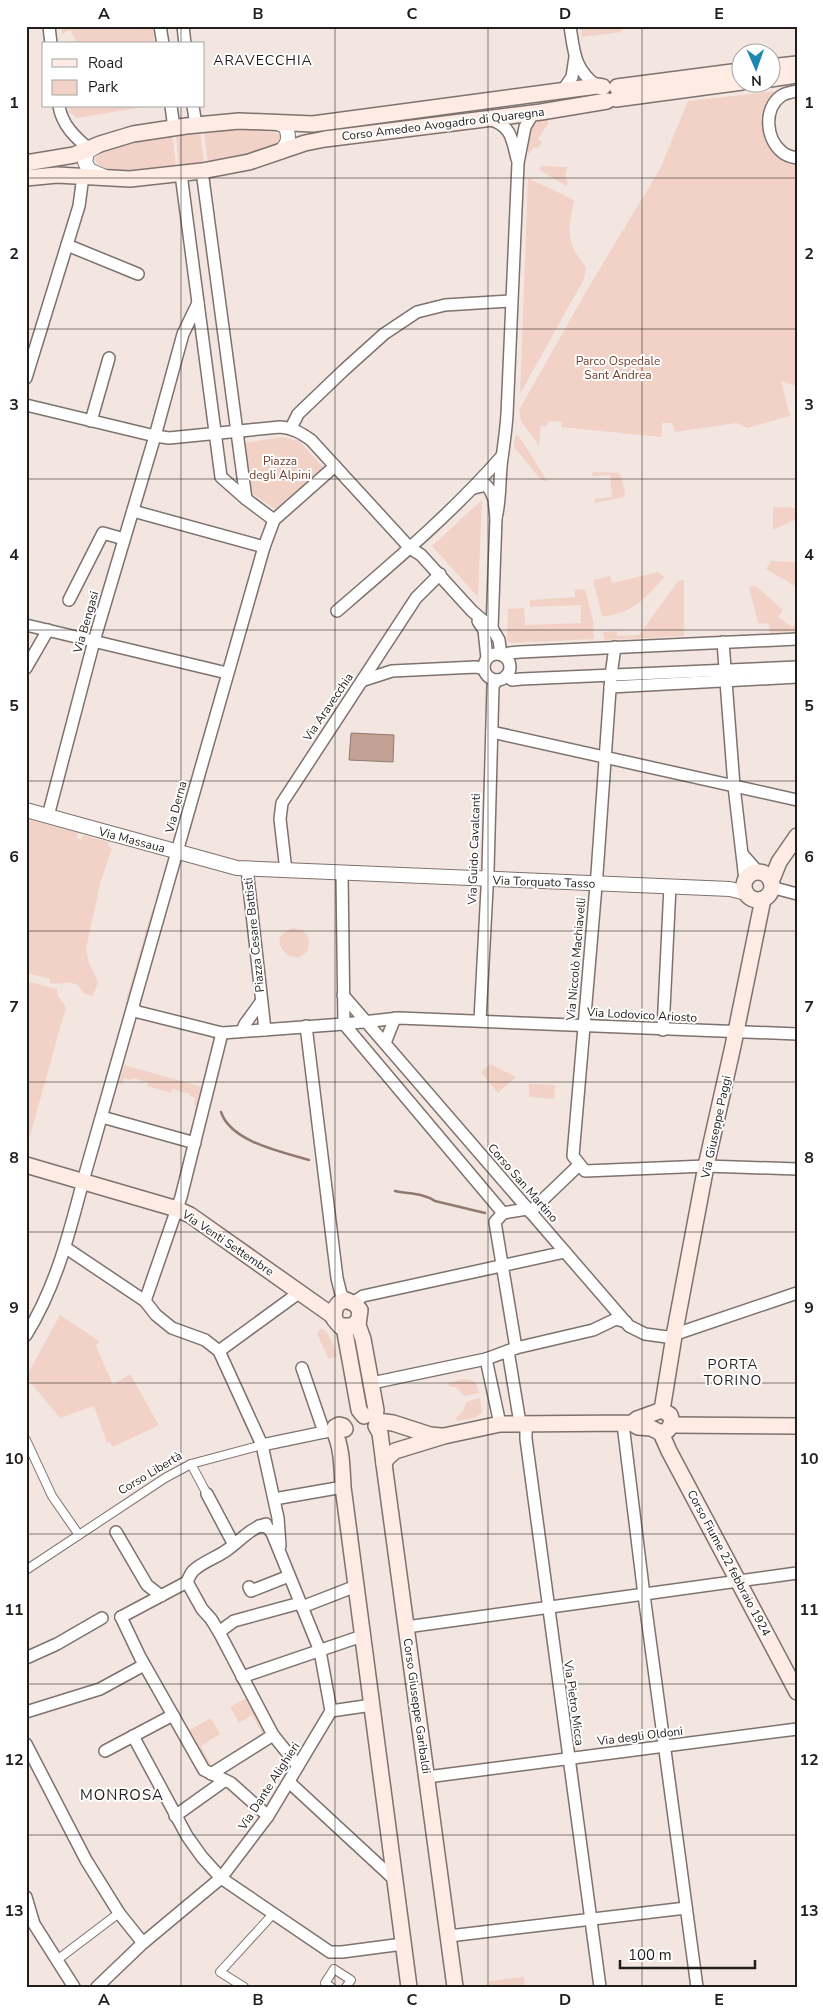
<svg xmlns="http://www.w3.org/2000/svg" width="823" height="2013" viewBox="0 0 823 2013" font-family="'Nunito Sans',sans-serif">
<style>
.green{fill:#f2d2c6}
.water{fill:#c3a194;stroke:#927970}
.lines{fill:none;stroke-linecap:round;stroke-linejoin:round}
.stream{stroke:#927970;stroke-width:2.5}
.pedestrian-casing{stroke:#7d726e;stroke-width:10}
.minor-casing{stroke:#7d726e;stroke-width:14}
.tertiary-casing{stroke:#7d726e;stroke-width:16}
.secondary-casing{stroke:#7d726e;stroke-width:18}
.pedestrian{stroke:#fff;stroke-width:8}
.minor{stroke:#fff;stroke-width:11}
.tertiary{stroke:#fff;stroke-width:14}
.secondary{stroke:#fdebe4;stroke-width:15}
.grid{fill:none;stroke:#211d1b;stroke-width:1;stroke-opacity:0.55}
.labels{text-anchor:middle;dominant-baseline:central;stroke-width:4;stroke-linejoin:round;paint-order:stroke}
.street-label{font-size:12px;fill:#211d1b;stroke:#fff}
.park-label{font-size:12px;fill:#71402e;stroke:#fff}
.neighbourhood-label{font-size:14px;letter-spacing:1px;fill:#211d1b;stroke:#fff}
.quarter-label{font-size:15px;letter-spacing:1px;fill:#211d1b;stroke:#fff}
.neatline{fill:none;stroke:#211d1b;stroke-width:2}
.grid-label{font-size:16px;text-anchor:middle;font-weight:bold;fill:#211d1b}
</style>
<rect width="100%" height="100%" fill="#f3e6e1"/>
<!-- green -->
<g class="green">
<polygon points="61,26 153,26 155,44 78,44 70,30 62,34"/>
<polygon points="581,26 621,26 622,32 582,37"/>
<path d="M778,91C772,97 765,105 764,114C759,136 774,161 797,165V386L781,381L790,416L747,428L737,423L675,432L672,423H662L661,437L561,427L562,422L548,421L547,426H541L539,446L521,421L519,410L591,283L660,169L688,101Z"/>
<polygon points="68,106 150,106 77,118 69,112"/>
<path d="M548,118V124L538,139L542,142L538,148L535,147L528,154C527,136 528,122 548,118Z"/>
<polygon points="253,128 280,134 281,141 255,154 208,164 204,131"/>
<polygon points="200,130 204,164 179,167 176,133"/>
<path d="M172,134L176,167C157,169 106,178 94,160C111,139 147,138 172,134Z"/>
<polygon points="541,166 568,167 565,174 568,183 566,186 540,170"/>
<path d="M528,178L574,200C568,232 565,241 586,267L584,279L520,394Z"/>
<polygon points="517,435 520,438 548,482 541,480 514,447 515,436"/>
<polygon points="282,437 299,441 323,467 279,508 275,509 251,493 245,443"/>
<polygon points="593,472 618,473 621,476 625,493 624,497 595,503 594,499 612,497 610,475 592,476"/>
<polygon points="482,500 478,597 432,546"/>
<polygon points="773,507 797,508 797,519 773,530"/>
<polygon points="771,561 797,562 797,587 766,569"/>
<path d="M658,572L664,577C646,598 631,615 602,616L593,580L610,576L612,583Z"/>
<polygon points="684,580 684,636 604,640 603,632 617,631 617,636 639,635 678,581"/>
<polygon points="756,586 783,610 778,617 792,627 797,622 797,631 770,633 769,624 758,623 749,587"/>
<polygon points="585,589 593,620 594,639 512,643 507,641 508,609 524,608 525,625 581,623 581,605 530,607 530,600 575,597 575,590"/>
<path d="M26,819L78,833L77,838L81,840L83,835L109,842L108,847L112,848L100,884L86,949L89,963L98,982L93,996L83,993C75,976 63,986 50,983V979L26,973Z"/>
<polygon points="152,910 156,911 131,1001 126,1000"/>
<path d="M293,928L302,930C307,935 311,941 308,948C297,975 260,937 293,928Z"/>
<polygon points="26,981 57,989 58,996 66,1007 26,1150"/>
<polygon points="490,1064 516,1077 498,1093 481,1072"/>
<polygon points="124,1065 202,1087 197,1106 194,1105 195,1098 189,1096 190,1094 172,1089 171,1093 147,1086 148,1082 132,1078 131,1080 124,1078 122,1085 119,1084"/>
<polygon points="529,1084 555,1085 554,1099 529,1097"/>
<polygon points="60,1315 99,1341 96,1346 113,1385 130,1374 159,1425 113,1447 110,1442 107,1443 94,1406 60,1418 26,1377"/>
<path d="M320,1329H323C331,1337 334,1345 337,1356L329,1359L317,1334Z"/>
<path d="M463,1379C474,1379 477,1382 479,1393L464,1396L457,1388L449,1386L448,1383Z"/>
<polygon points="480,1398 482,1413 474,1418 457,1421 456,1418 464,1410 466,1402"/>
<polygon points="248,1697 266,1731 262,1733 252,1715 239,1723 230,1707"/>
<polygon points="211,1718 220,1734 201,1746 211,1765 207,1766 184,1733"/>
<polygon points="524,1977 525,1987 489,1987 489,1981"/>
</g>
<!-- water -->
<polygon class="water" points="351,733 394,735 393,762 349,760"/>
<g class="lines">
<!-- stream -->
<g class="stream">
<path d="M221,1112C231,1142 282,1152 309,1160"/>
<path d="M395,1191C408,1194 424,1193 435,1201L485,1213"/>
</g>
<!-- pedestrian casing -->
<g class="pedestrian-casing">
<g id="pedestrian">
<polyline points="26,1440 52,1496 79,1535"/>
<polyline points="191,1464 207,1494"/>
<polyline points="26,1570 165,1478 191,1464 262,1445"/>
<polyline points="57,1960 119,1913"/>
<polyline points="244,1987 220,1972 273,1914"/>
<polyline points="331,1987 325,1983 334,1969 351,1980 346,1987"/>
</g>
</g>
<!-- minor casing -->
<g class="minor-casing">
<g id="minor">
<polyline points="49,26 51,44"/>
<polyline points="160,26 163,44"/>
<polyline points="183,26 185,44"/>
<path d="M570,26C574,52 574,69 597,86"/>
<polyline points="563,90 572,77 575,57"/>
<path d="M797,91C792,92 785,93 781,96C763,109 766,139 782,152C786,156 792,157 797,158"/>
<path d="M59,106C62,125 75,137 89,149"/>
<polyline points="171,106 174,128"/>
<polyline points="193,106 196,125"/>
<path d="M488,119C511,125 512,138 517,159"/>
<polyline points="202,171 246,499"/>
<polyline points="181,174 221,477 246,499 274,520"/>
<polyline points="67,245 138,274"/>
<polyline points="26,378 79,206 83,176"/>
<path d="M26,405L155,436L169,438L280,427C293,428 301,433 311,440L410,548L421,555L472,611L492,628L499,640L501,655"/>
<polyline points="91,421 109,358"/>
<polyline points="291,428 298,414 344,370 384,334 417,312 445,305 511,301"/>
<polyline points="474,488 486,485 490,490 494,499 496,518 492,628"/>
<polyline points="133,511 264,547"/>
<path d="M496,518C501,498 499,478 502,458C504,444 506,429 507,415L518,163L525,127L534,112"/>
<polyline points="69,600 103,533 124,539"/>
<path d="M337,611C394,562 452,513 502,456"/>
<polyline points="478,621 484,630 487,658"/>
<polyline points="26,625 227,673"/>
<polyline points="723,642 734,786 745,880"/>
<polyline points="615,647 611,675 597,874 573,1156 585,1171 706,1166 797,1169"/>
<circle cx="497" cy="667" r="13"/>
<polyline points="505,657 509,653 520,652 797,639"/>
<polyline points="26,668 48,630"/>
<polyline points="506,676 512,680 521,679 797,667"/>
<polyline points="364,680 392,671 476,667 484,669"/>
<polyline points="610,687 797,677"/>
<polyline points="492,732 797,800"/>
<polyline points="48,816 94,641 155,436 183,334 198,303"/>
<polyline points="743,855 758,872"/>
<polyline points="247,869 265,1030"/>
<polyline points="286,871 280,819 282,803 416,598 440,574"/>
<polyline points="342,873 344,1024"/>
<polyline points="771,887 797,894"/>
<polyline points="343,995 629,1326 645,1334 667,1337 797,1293"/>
<polyline points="133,1008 138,1012 222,1033 344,1024 399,1018 797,1034"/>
<polyline points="480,1020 488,870 493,686 497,680"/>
<polyline points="344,1024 503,1213"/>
<polyline points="306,1026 337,1278 341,1294 346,1300"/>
<polyline points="663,1030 670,886"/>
<polyline points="242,1031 245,1024 261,1002"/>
<polyline points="385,1043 395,1018"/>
<polyline points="102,1117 195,1143"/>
<polyline points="530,1212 579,1165"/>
<polyline points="66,1248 145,1301 156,1315 172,1328 205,1340 219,1351 262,1445 278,1518 280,1546"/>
<polyline points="145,1301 181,1197 222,1033"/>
<polyline points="355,1304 357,1300 363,1296 565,1252"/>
<path d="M26,1335C56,1287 69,1234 83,1181L264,547L274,520L335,466"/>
<polyline points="516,1348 495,1222 503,1213 527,1209"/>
<polyline points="219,1351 300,1292"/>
<polyline points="508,1351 520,1423"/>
<polyline points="486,1359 500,1424"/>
<polyline points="302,1368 324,1432"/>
<polyline points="372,1383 486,1359 516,1348 593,1330 616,1319 626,1322"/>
<polyline points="530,1423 526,1430 526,1439 600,1987"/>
<polyline points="623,1424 644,1595 697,1987"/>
<polyline points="262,1445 334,1430"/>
<polyline points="207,1494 233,1543"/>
<polyline points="274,1499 343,1487"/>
<polyline points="116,1532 147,1585 161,1596"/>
<polyline points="187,1582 202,1609 211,1619 219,1632 273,1735 298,1766"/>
<path d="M187,1582C189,1578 190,1574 193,1571C202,1562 216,1558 227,1550C240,1541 250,1528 266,1524"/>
<polyline points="249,1587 251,1591 289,1576"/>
<polyline points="302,1607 356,1586"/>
<polyline points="121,1617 140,1657 204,1770 231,1783 268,1816"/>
<polyline points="121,1617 187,1582"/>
<polyline points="406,1627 797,1573"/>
<polyline points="219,1632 234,1621 300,1603"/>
<polyline points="26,1658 57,1644 102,1618"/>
<polyline points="242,1677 362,1636"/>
<polyline points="331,1711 372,1705"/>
<polyline points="26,1712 100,1689 144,1665"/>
<polyline points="133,1736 187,1836 202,1857 221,1878 330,1952 342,1952 403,1944"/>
<polyline points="26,1744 86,1860 119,1913 143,1943"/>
<polyline points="105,1751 173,1715"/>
<polyline points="211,1774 273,1735"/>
<polyline points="427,1777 797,1729"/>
<polyline points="289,1782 396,1881"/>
<polyline points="175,1816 224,1781"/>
<polyline points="26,1897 34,1924 74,1987"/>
<polyline points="449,1936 686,1908"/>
<polyline points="97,1987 143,1943 221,1878 268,1816 331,1711 320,1651 272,1533 267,1527 259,1526"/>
</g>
</g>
<!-- tertiary casing -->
<g class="tertiary-casing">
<g id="tertiary">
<path d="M276,122L286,127C290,139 288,144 280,152"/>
<polyline points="97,146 87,152 85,162 89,170 105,177"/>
<polyline points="26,810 237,868 730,889 746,893"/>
</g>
</g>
<!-- secondary casing -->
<g class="secondary-casing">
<g id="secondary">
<polyline points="770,67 797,64"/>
<polyline points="770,79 797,75"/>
<polyline points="617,87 740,71"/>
<polyline points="616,99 742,82"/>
<polyline points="26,163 74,155 100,144 133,134 186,126 239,121 313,124 597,86 603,87"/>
<polyline points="26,178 57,175 130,179 202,171 249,162 305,143 325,139 541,112 607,101"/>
<circle cx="758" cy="886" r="14"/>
<polyline points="771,882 779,862 797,836"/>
<polyline points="26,1165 177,1209 190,1215 333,1316"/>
<polyline points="358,1321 352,1326 340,1326 334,1319 335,1308 339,1303 346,1300 355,1304 360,1310 358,1325 363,1339 376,1410 375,1417"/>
<polyline points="344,1327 359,1410 364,1416"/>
<polyline points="662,1410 674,1336 706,1166 733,1046 763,899"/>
<polyline points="377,1421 393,1423 430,1435 441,1436"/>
<polyline points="672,1425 797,1426"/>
<polyline points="376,1426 380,1433 384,1464 455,1987"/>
<path d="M345,1429L343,1426L339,1425L335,1427L334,1431C342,1447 342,1468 343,1487L409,1987"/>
<polyline points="661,1433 669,1451 797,1692"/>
<polyline points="384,1464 387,1458 395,1451 444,1436 500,1424 632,1423 637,1419 662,1410 670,1415 672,1422 668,1430 661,1433 651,1428 638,1427 632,1423"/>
</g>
</g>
<!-- pedestrian -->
<use href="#pedestrian" class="pedestrian"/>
<!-- minor -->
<use href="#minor" class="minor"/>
<!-- tertiary -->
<use href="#tertiary" class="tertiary"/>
<!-- secondary -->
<use href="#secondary" class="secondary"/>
</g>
<!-- grid -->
<path class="grid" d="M181,26V44M335,26V1987M488,26V1987M642,26V1987M181,106V1987M26,178H797M26,329H797M26,479H797M26,630H797M26,781H797M26,931H797M26,1082H797M26,1232H797M26,1383H797M26,1534H797M26,1684H797M26,1835H797"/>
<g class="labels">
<!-- street labels -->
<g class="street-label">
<text transform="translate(443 124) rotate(-7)">Corso Amedeo Avogadro di Quaregna</text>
<text transform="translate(86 622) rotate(-74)">Via Bengasi</text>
<text transform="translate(328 707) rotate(-56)">Via Aravecchia</text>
<text transform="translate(176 807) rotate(-75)">Via Derna</text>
<text transform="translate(132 840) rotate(15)">Via Massaua</text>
<text transform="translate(474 849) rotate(-88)">Via Guido Cavalcanti</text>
<text transform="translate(544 882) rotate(2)">Via Torquato Tasso</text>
<text transform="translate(254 935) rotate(-96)">Piazza Cesare Battisti</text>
<text transform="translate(576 959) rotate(-85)">Via Niccolò Machiavelli</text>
<text transform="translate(642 1015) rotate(3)">Via Lodovico Ariosto</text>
<text transform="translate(716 1127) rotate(-78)">Via Giuseppe Paggi</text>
<text transform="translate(523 1183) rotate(49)">Corso San Martino</text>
<text transform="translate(228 1243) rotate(34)">Via Venti Settembre</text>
<text transform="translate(150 1473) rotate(-31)">Corso Libertà</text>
<text transform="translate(729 1563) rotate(62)">Corso Fiume 22 febbraio 1924</text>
<text transform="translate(574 1703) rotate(82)">Via Pietro Micca</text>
<text transform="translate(417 1706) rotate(82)">Corso Giuseppe Garibaldi</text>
<text transform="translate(640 1736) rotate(-7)">Via degli Oldoni</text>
<text transform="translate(269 1786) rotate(-57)">Via Dante Alighieri</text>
</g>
<!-- park labels -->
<g class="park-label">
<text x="618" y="361">Parco Ospedale<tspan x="618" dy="14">Sant Andrea</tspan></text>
<text x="280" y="461">Piazza<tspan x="280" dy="14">degli Alpini</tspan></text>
</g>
<!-- neighbourhood labels -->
<g class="neighbourhood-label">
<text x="263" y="60">ARAVECCHIA</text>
<text x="733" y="1364">PORTA<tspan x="733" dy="16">TORINO</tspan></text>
</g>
<!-- quarter labels -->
<g class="quarter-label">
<text x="122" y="1795">MONROSA</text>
</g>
</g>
<!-- border -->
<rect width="823" height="2013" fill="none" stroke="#ffffff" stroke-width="55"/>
<!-- legend -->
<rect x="42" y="42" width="162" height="65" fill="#ffffff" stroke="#a6a5a4"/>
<rect x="52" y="59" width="25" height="8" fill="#fdebe4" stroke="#a6a5a4"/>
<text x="88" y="68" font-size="15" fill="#211d1b">Road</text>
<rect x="52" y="80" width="25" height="15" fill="#f2d2c6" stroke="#a6a5a4"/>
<text x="88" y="92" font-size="15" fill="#211d1b">Park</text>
<!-- north arrow -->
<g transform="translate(756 68) rotate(178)"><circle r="24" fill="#ffffff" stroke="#a6a5a4"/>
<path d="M0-4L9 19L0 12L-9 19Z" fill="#1e87af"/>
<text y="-8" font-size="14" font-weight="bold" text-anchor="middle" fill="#211d1b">N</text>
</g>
<!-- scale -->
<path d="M620 1960v8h135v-8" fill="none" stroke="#211d1b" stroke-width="2.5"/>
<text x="628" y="1960" font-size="15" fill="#211d1b" stroke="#ffffff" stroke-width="4" paint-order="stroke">100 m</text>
<rect x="28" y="28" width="768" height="1958" class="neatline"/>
<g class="grid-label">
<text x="104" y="19">A</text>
<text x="258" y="19">B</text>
<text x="412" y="19">C</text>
<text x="565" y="19">D</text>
<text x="719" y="19">E</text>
<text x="14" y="108">1</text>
<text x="809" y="108">1</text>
<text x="14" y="259">2</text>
<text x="809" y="259">2</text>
<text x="14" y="410">3</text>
<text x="809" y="410">3</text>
<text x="14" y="560">4</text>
<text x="809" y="560">4</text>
<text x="14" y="711">5</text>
<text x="809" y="711">5</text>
<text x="14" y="862">6</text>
<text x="809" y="862">6</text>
<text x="14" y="1012">7</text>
<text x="809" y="1012">7</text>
<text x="14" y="1163">8</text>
<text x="809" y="1163">8</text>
<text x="14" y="1313">9</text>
<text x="809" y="1313">9</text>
<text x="14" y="1464">10</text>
<text x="809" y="1464">10</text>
<text x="14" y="1615">11</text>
<text x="809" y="1615">11</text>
<text x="14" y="1765">12</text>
<text x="809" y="1765">12</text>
<text x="14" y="1916">13</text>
<text x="809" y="1916">13</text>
<text x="104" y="2005">A</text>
<text x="258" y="2005">B</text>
<text x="412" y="2005">C</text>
<text x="565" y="2005">D</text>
<text x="719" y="2005">E</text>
</g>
</svg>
